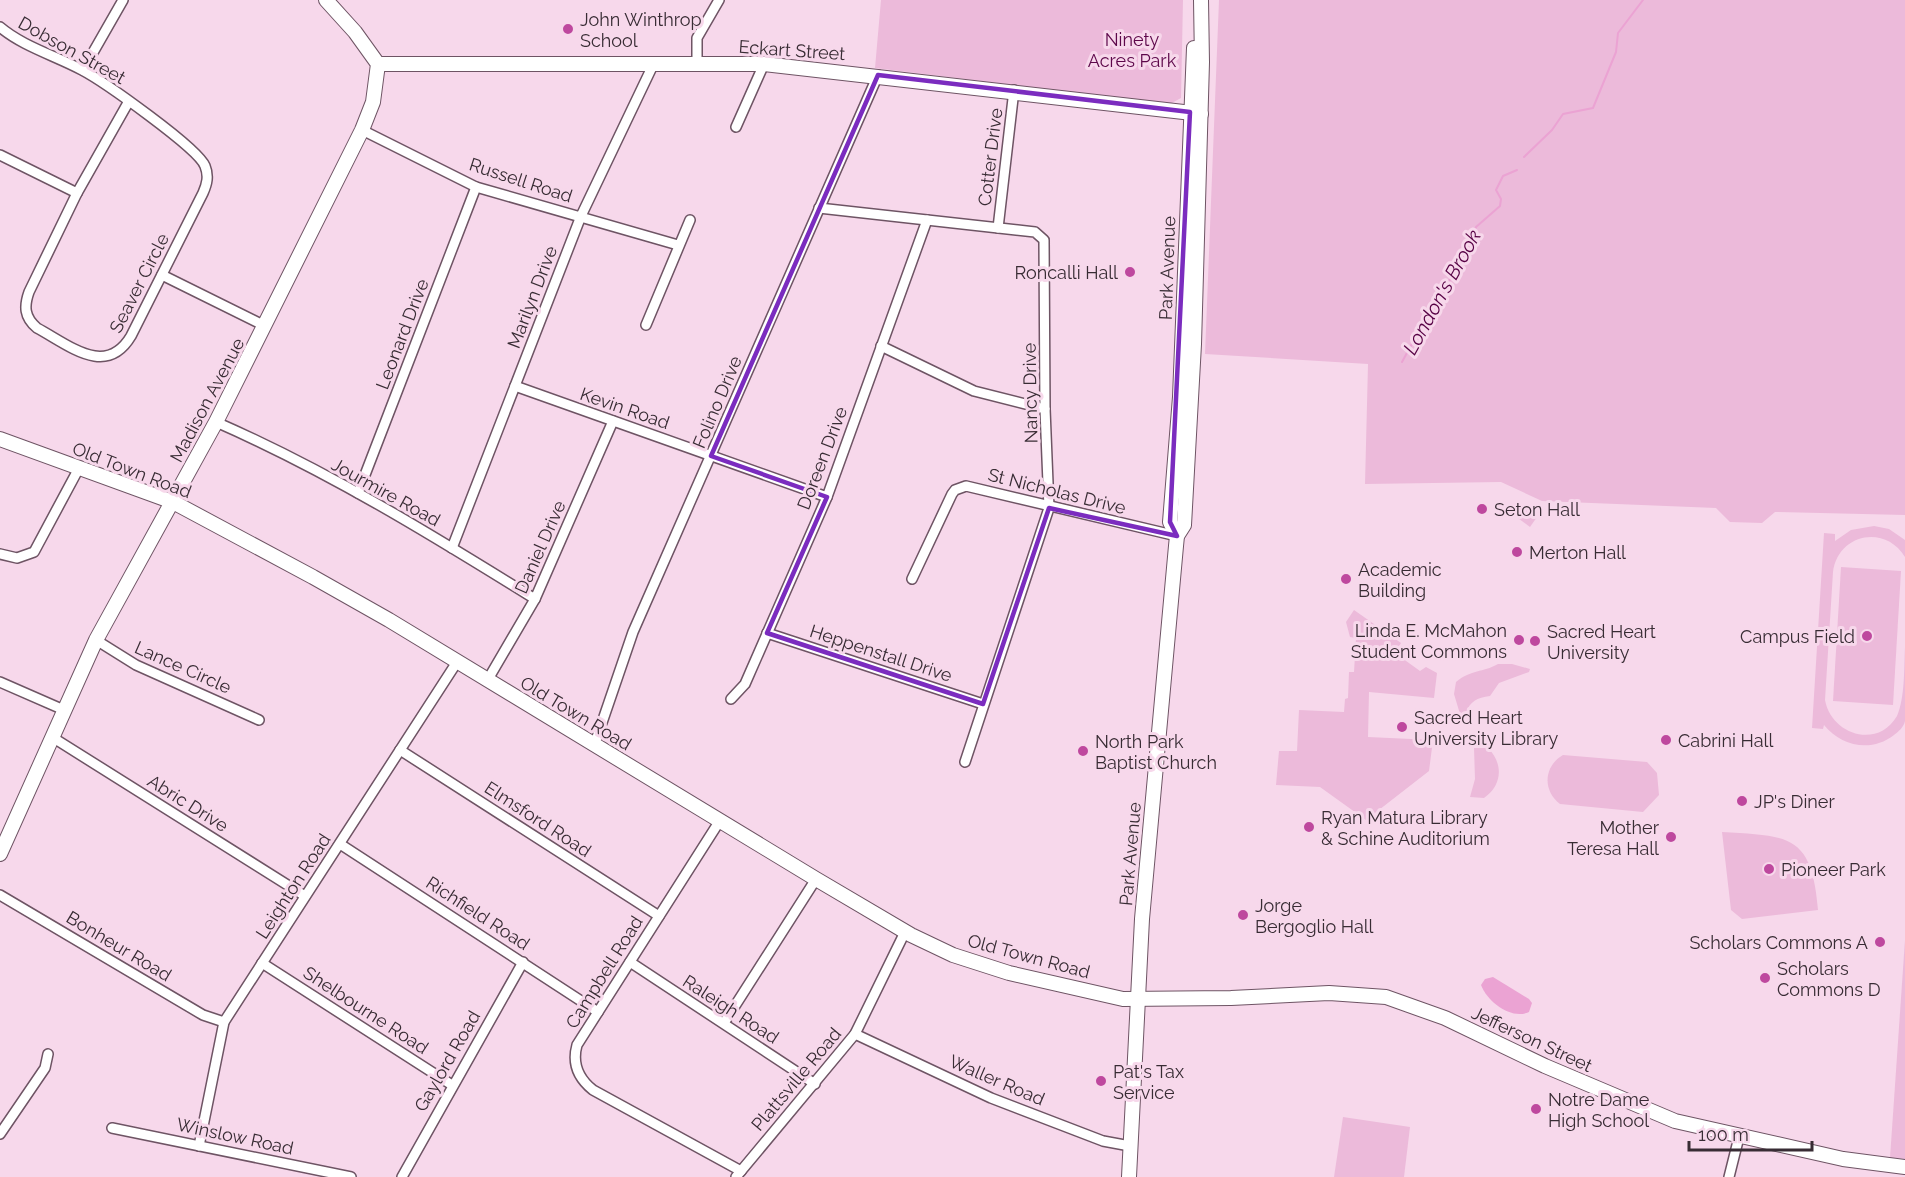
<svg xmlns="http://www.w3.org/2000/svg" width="1905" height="1177" viewBox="0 0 1905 1177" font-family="Raleway,sans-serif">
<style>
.green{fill:#ecbada}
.water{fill:#eba3d3}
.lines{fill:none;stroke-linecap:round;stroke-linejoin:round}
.stream{stroke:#eba3d3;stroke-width:2}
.street-casing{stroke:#6e5464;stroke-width:12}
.secondary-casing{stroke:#6e5464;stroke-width:16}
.street{stroke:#fff;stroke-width:9}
.secondary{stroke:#fff;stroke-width:14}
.marked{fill:none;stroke:#7b2cbf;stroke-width:4.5;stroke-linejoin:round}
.poi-dot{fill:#be489e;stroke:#f7d8eb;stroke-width:2}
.labels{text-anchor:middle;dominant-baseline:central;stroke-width:6;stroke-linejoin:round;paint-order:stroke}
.poi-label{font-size:18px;fill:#382c34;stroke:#f7d8eb;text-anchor:start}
.park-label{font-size:18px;fill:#5d074a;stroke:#f7d8eb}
.street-label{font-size:18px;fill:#382c34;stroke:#f7d8eb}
.water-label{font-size:20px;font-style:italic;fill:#560044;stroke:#f7d8eb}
</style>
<rect width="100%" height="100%" fill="#f7d8eb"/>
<!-- green -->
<g class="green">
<polygon points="881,0 1183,0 1181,98 1170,104 875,68"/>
<polygon points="1219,0 1905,0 1905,515 1775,512 1762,523 1730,522 1716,508 1542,501 1501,482 1365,484 1368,364 1205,354"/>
<polygon points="1522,505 1537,517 1530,527 1515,516"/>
<path d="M1874,526L1889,529L1905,540V557C1885,524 1838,534 1833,572L1825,700C1831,734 1877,750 1897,716C1905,698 1904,668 1905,647C1905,669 1905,701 1905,721C1904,727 1898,732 1894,735C1871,753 1841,746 1824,725L1823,729L1812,728L1824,533L1835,534V541L1851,530Z"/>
<polygon points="1841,567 1901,571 1893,705 1833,701"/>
<polygon points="1354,610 1401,643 1395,653 1420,671 1426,667 1437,673 1434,698 1369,692 1368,737 1433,740 1429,771 1366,820 1320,787 1276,785 1279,751 1297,751 1299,710 1344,712 1345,699 1348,698 1349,672 1354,672 1356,638 1350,637 1346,622"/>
<path d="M1498,664H1512L1530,669L1529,672L1499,683L1490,696C1477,698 1470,701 1466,713L1460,714L1454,694L1456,682C1472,669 1482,673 1498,664Z"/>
<path d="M1474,748H1488C1504,764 1502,786 1484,798L1470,797L1475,779Z"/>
<path d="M1563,755L1647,762L1657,773L1659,795L1643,812L1560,804C1542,790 1544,766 1563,755Z"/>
<path d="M1722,832C1789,836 1812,834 1818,910L1742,919L1731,910Z"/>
<polygon points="1905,940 1905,1159 1890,1158"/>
<polygon points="1343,1117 1410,1127 1404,1177 1334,1177"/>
</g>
<!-- water -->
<path class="water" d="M1493,977L1529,999L1532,1003L1529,1012C1512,1020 1488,1003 1481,985L1485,979Z"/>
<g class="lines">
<!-- stream -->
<g class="stream">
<polyline points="1524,157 1552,130 1563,114 1593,108 1616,52 1618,33 1643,0"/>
<polyline points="1402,362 1425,320 1427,310 1434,304 1436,293 1457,273 1476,227 1500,206 1501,199 1496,190 1503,176 1517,170"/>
</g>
<!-- street casing -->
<g class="street-casing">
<g id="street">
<path d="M0,27C22,46 56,56 82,70C103,81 198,148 205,166C209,176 207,184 203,193L131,336C106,378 69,345 37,328C24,317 24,306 29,292L77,193L129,101"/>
<polyline points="697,63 697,38 719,0"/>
<polyline points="83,70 123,0"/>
<polyline points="736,127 764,64"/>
<polyline points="362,130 476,187 678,245"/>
<polyline points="0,155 77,193"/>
<polyline points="819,208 1035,232 1044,240 1045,409 1049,508 965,762"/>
<polyline points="998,228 1014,90"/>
<polyline points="162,275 265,326"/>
<polyline points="646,325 690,220"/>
<polyline points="881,346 974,391 1045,409"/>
<polyline points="515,386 827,497"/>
<path d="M216,422C328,471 432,535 535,599"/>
<polyline points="358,493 476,187"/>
<polyline points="452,548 581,216 654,63"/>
<polyline points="0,554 17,558 34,552 79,468"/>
<polyline points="912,579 952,494 955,490 966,486 1177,536"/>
<polyline points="767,633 983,704"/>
<polyline points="96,640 136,665 259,720"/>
<polyline points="487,681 535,599 613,421"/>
<polyline points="0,682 64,710"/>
<polyline points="731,699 745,684 827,497 927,220"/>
<polyline points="52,737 305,896"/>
<polyline points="594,746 633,632 878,75"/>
<polyline points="400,750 659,916"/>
<path d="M719,822L577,1045C572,1063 578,1078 593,1090L741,1171"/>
<polyline points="340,844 598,1012"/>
<polyline points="0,895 203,1015 224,1022"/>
<polyline points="630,962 815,1084"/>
<polyline points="262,963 452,1085"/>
<polyline points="724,1023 816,879"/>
<polyline points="855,1034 991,1098 1103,1141 1130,1146"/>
<polyline points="112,1128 351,1177"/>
<polyline points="0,1134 45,1068 48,1054"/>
<polyline points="199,1146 224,1022 457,662"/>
<polyline points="402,1177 523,962"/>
<polyline points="736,1177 855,1034 905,932"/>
<polyline points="1729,1177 1739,1137"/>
</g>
</g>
<!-- secondary casing -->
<g class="secondary-casing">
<g id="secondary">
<polyline points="378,64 764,64 1201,114"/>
<polyline points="0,439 173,502 313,577 389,620 816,879 911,935 953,955 1009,973 1123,999 1231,998 1329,993 1386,997 1445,1018 1545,1066 1675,1121 1843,1159 1905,1167"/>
<polyline points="1177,536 1170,522 1180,397 1194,48"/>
<polyline points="0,854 96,640 216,422 362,130 373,102 378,64 355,32 326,0"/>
<polyline points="1129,1177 1142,919 1176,546 1177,536 1184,525 1194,344 1202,62 1201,0"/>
</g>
</g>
<!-- street -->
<use href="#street" class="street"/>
<!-- secondary -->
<use href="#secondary" class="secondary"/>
</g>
<!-- marked area -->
<path class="marked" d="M878,75L1190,112L1170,522L1177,536L1049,508L983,704L767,633L827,497L711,456Z"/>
<!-- markers -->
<g class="poi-dot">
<circle cx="568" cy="29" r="6"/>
<circle cx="1130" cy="272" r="6"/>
<circle cx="1482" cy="509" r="6"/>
<circle cx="1517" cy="552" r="6"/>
<circle cx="1346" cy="579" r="6"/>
<circle cx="1867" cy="636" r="6"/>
<circle cx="1519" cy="640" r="6"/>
<circle cx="1535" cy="641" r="6"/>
<circle cx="1402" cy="727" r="6"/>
<circle cx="1666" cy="740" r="6"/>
<circle cx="1083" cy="751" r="6"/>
<circle cx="1742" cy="801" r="6"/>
<circle cx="1309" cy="827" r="6"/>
<circle cx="1671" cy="837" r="6"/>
<circle cx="1769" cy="869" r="6"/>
<circle cx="1243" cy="915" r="6"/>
<circle cx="1880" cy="942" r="6"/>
<circle cx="1765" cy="978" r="6"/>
<circle cx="1101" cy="1081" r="6"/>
<circle cx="1536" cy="1109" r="6"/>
</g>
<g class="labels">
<!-- poi labels -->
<g class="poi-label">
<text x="580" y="19">John Winthrop<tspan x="580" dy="21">School</tspan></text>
<text x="1118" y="272" text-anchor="end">Roncalli Hall</text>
<text x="1494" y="509">Seton Hall</text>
<text x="1529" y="552">Merton Hall</text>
<text x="1358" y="569">Academic<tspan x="1358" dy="21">Building</tspan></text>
<text x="1507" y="630" text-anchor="end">Linda E. McMahon<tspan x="1507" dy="21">Student Commons</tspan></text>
<text x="1547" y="631">Sacred Heart<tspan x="1547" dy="21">University</tspan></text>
<text x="1855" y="636" text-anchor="end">Campus Field</text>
<text x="1414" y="717">Sacred Heart<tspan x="1414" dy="21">University Library</tspan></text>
<text x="1678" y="740">Cabrini Hall</text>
<text x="1095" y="741">North Park<tspan x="1095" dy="21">Baptist Church</tspan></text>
<text x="1754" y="801">JP's Diner</text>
<text x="1321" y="817">Ryan Matura Library<tspan x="1321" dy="21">&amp; Schine Auditorium</tspan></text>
<text x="1659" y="827" text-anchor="end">Mother<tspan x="1659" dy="21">Teresa Hall</tspan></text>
<text x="1781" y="869">Pioneer Park</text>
<text x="1255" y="905">Jorge<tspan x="1255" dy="21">Bergoglio Hall</tspan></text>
<text x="1868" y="942" text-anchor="end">Scholars Commons A</text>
<text x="1777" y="968">Scholars<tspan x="1777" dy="21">Commons D</tspan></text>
<text x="1113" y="1071">Pat's Tax<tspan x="1113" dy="21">Service</tspan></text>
<text x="1548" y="1099">Notre Dame<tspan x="1548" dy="21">High School</tspan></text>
</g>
<!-- park labels -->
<g class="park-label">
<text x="1132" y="39">Ninety<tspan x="1132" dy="21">Acres Park</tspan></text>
</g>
<!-- street labels -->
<g class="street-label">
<text transform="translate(72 50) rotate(29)">Dobson Street</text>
<text transform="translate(792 50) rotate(4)">Eckart Street</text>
<text transform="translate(990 157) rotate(-83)">Cotter Drive</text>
<text transform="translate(521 180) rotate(18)">Russell Road</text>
<text transform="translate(1167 268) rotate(-88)">Park Avenue</text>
<text transform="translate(139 283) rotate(-63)">Seaver Circle</text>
<text transform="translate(532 297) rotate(-69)">Marilyn Drive</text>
<text transform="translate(402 334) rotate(-69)">Leonard Drive</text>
<text transform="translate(1030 393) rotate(-91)">Nancy Drive</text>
<text transform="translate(207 400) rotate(-62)">Madison Avenue</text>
<text transform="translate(717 402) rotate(-67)">Folino Drive</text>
<text transform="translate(625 408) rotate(19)">Kevin Road</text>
<text transform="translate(822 458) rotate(-69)">Doreen Drive</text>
<text transform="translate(132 470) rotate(21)">Old Town Road</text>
<text transform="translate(1057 491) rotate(14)">St Nicholas Drive</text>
<text transform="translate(386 492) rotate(29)">Jourmire Road</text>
<text transform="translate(540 547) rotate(-66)">Daniel Drive</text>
<text transform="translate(881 653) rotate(18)">Heppenstall Drive</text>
<text transform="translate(183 667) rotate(24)">Lance Circle</text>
<text transform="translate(576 713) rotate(31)">Old Town Road</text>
<text transform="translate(188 803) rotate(32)">Abric Drive</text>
<text transform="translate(538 819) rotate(33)">Elmsford Road</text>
<text transform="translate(1130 854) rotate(-85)">Park Avenue</text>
<text transform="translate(293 886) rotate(-57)">Leighton Road</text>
<text transform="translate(478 913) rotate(33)">Richfield Road</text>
<text transform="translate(119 946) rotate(31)">Bonheur Road</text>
<text transform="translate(1029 956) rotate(15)">Old Town Road</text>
<text transform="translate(604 972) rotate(-58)">Campbell Road</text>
<text transform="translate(731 1009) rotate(33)">Raleigh Road</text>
<text transform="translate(366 1010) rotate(33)">Shelbourne Road</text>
<text transform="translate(1532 1039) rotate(25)">Jefferson Street</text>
<text transform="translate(447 1061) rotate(-60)">Gaylord Road</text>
<text transform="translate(796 1079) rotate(-50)">Plattsville Road</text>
<text transform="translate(997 1080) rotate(23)">Waller Road</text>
<text transform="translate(235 1136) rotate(12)">Winslow Road</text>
</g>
<!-- water labels -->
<g class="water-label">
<text transform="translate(1442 292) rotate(-61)">London's Brook</text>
</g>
</g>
<!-- scale -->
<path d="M1689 1141v9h123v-9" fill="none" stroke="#382c34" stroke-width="3"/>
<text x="1698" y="1141" font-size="18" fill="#382c34" stroke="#f7d8eb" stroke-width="4.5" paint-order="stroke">100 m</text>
</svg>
